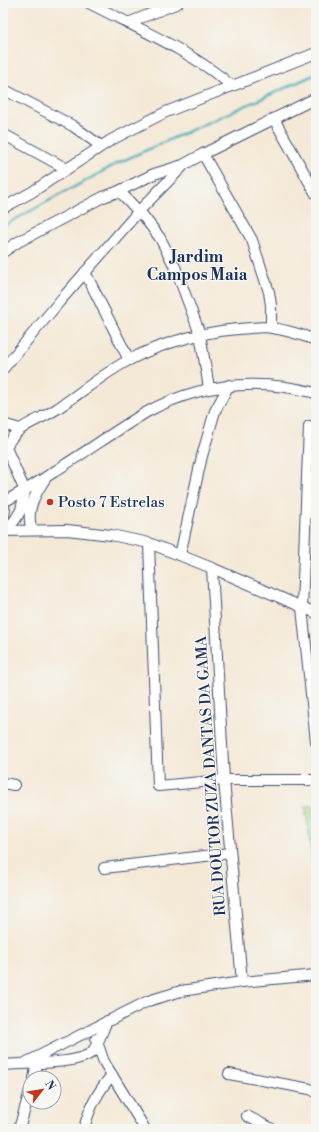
<svg xmlns="http://www.w3.org/2000/svg" width="319" height="1132" viewBox="0 0 319 1132" font-family="'Libre Bodoni',serif">
<style>
.green{fill:#9dd283;stroke:#5c8070}
.lines{fill:none;stroke-linecap:round;stroke-linejoin:round}
.stream{stroke:#3cabb9;stroke-width:2.5}
.minor-casing{stroke:#3c4b70;stroke-width:12}
.minor{stroke:#fff;stroke-width:10}
.poi-dot{fill:#c8321e;stroke:#f6f6f2;stroke-width:1.5}
.labels{text-anchor:middle;dominant-baseline:central;stroke-width:3;stroke-linejoin:round;paint-order:stroke}
.poi-label{font-size:15px;fill:#1b2f5e;stroke:#f6f6f2;text-anchor:start}
.street-label{font-size:15px;fill:#1b2f5e;stroke:#f6f6f2}
.neighbourhood-label{font-size:16px;font-weight:bold;fill:#1b2f5e;stroke:#f6f6f2}
</style>
<rect width="100%" height="100%" fill="#f6f6f2"/>
<filter id="ink" filterUnits="userSpaceOnUse"><feTurbulence type="fractalNoise" baseFrequency=".025" numOctaves="2"/><feDisplacementMap in="SourceGraphic" scale="8" xChannelSelector="R" yChannelSelector="G"/><feConvolveMatrix kernelMatrix="1 2 1 2 8 2 1 2 1" color-interpolation-filters="sRGB"/></filter>
<filter id="wash" filterUnits="userSpaceOnUse"><feTurbulence type="fractalNoise" baseFrequency=".012" numOctaves="4" result="noise"/><feDisplacementMap in="SourceGraphic" scale="16" xChannelSelector="R" yChannelSelector="G"/><feGaussianBlur stdDeviation="0.9" result="paint"/><feColorMatrix in="noise" values="0 0 0 0 0 0 0 0 0 0 0 0 0 0 0 0 0 1.4 0 .05"/><feComposite in="paint" operator="in"/></filter>
<g filter="url(#wash)">
<rect width="100%" height="100%" fill="#f4e9d6"/>
<!-- green -->
<polygon class="green" points="316,805 316,895 305,806"/>
<g class="lines">
<!-- stream -->
<polyline class="stream" points="3,226 120,162 316,74"/>
</g>
</g>
<g filter="url(#ink)">
<g class="lines">
<!-- minor casing -->
<g class="minor-casing">
<g id="minor">
<path d="M89,3C137,28 191,51 232,86"/>
<polyline points="128,23 178,3"/>
<polyline points="3,89 73,126 101,146"/>
<polyline points="274,119 316,194"/>
<polyline points="3,134 67,169"/>
<polyline points="203,154 252,240 269,292 271,305 271,327"/>
<polyline points="117,192 123,195 144,217 160,238 175,267 200,334 209,388"/>
<polyline points="3,208 32,192 111,140 166,112 316,53"/>
<polyline points="3,252 18,242 103,197 117,192 154,174 183,165 203,154 316,98"/>
<polyline points="85,272 129,360"/>
<polyline points="3,369 60,301 139,211 182,167"/>
<polyline points="3,424 20,429"/>
<polyline points="309,426 302,608 316,742"/>
<polyline points="4,443 25,491 21,510 15,520 5,531"/>
<path d="M6,447C18,423 38,422 58,408C81,393 104,373 129,360C165,341 210,330 251,328C258,328 266,326 272,328C287,330 302,335 316,340"/>
<path d="M3,502C24,492 43,479 63,466C90,449 117,430 145,413C199,383 257,378 316,393"/>
<polyline points="3,505 5,510 3,521"/>
<path d="M32,530C25,511 35,494 45,479"/>
<polyline points="3,531 67,530 111,535 149,543 212,568 316,613"/>
<polyline points="149,543 158,786 224,780 316,780"/>
<polyline points="180,555 202,456 215,411 229,385"/>
<polyline points="212,568 224,780 242,982"/>
<polyline points="3,783 14,785"/>
<polyline points="104,868 230,853"/>
<polyline points="96,1039 104,1062 145,1129"/>
<polyline points="25,1063 148,1001 181,991 242,982 316,975"/>
<path d="M3,1065C22,1063 79,1065 92,1052C99,1044 102,1031 107,1021"/>
<polyline points="229,1074 310,1089 316,1092"/>
<polyline points="34,1078 38,1058"/>
<polyline points="247,1116 272,1129"/>
<polyline points="19,1129 30,1091"/>
<path d="M84,1129C89,1108 98,1091 112,1075"/>
</g>
</g>
<!-- minor -->
<use href="#minor" class="minor"/>
</g>
</g>
<!-- markers -->
<circle class="poi-dot" cx="50" cy="502" r="4"/>
<g class="labels">
<!-- poi labels -->
<g class="poi-label">
<text x="58" y="502">Posto 7 Estrelas</text>
</g>
<!-- street labels -->
<g class="street-label">
<text transform="translate(211 776) rotate(-94)">RUA DOUTOR ZUZA DANTAS DA GAMA</text>
</g>
<!-- neighbourhood labels -->
<g class="neighbourhood-label">
<text x="197" y="257">Jardim<tspan x="197" dy="18">Campos Maia</tspan></text>
</g>
</g>
<!-- margin -->
<rect width="319" height="1132" fill="none" stroke="#f6f6f2" stroke-width="16"/>
<!-- north arrow -->
<g transform="translate(42 1090) rotate(59)"><circle r="19" fill="#f6f6f2" stroke="#9ea6b7"/>
<path d="M0-3L7 15L0 10L-7 15Z" fill="#c8321e"/>
<text y="-6" font-size="11" font-weight="bold" text-anchor="middle" fill="#1b2f5e">N</text>
</g>
</svg>
